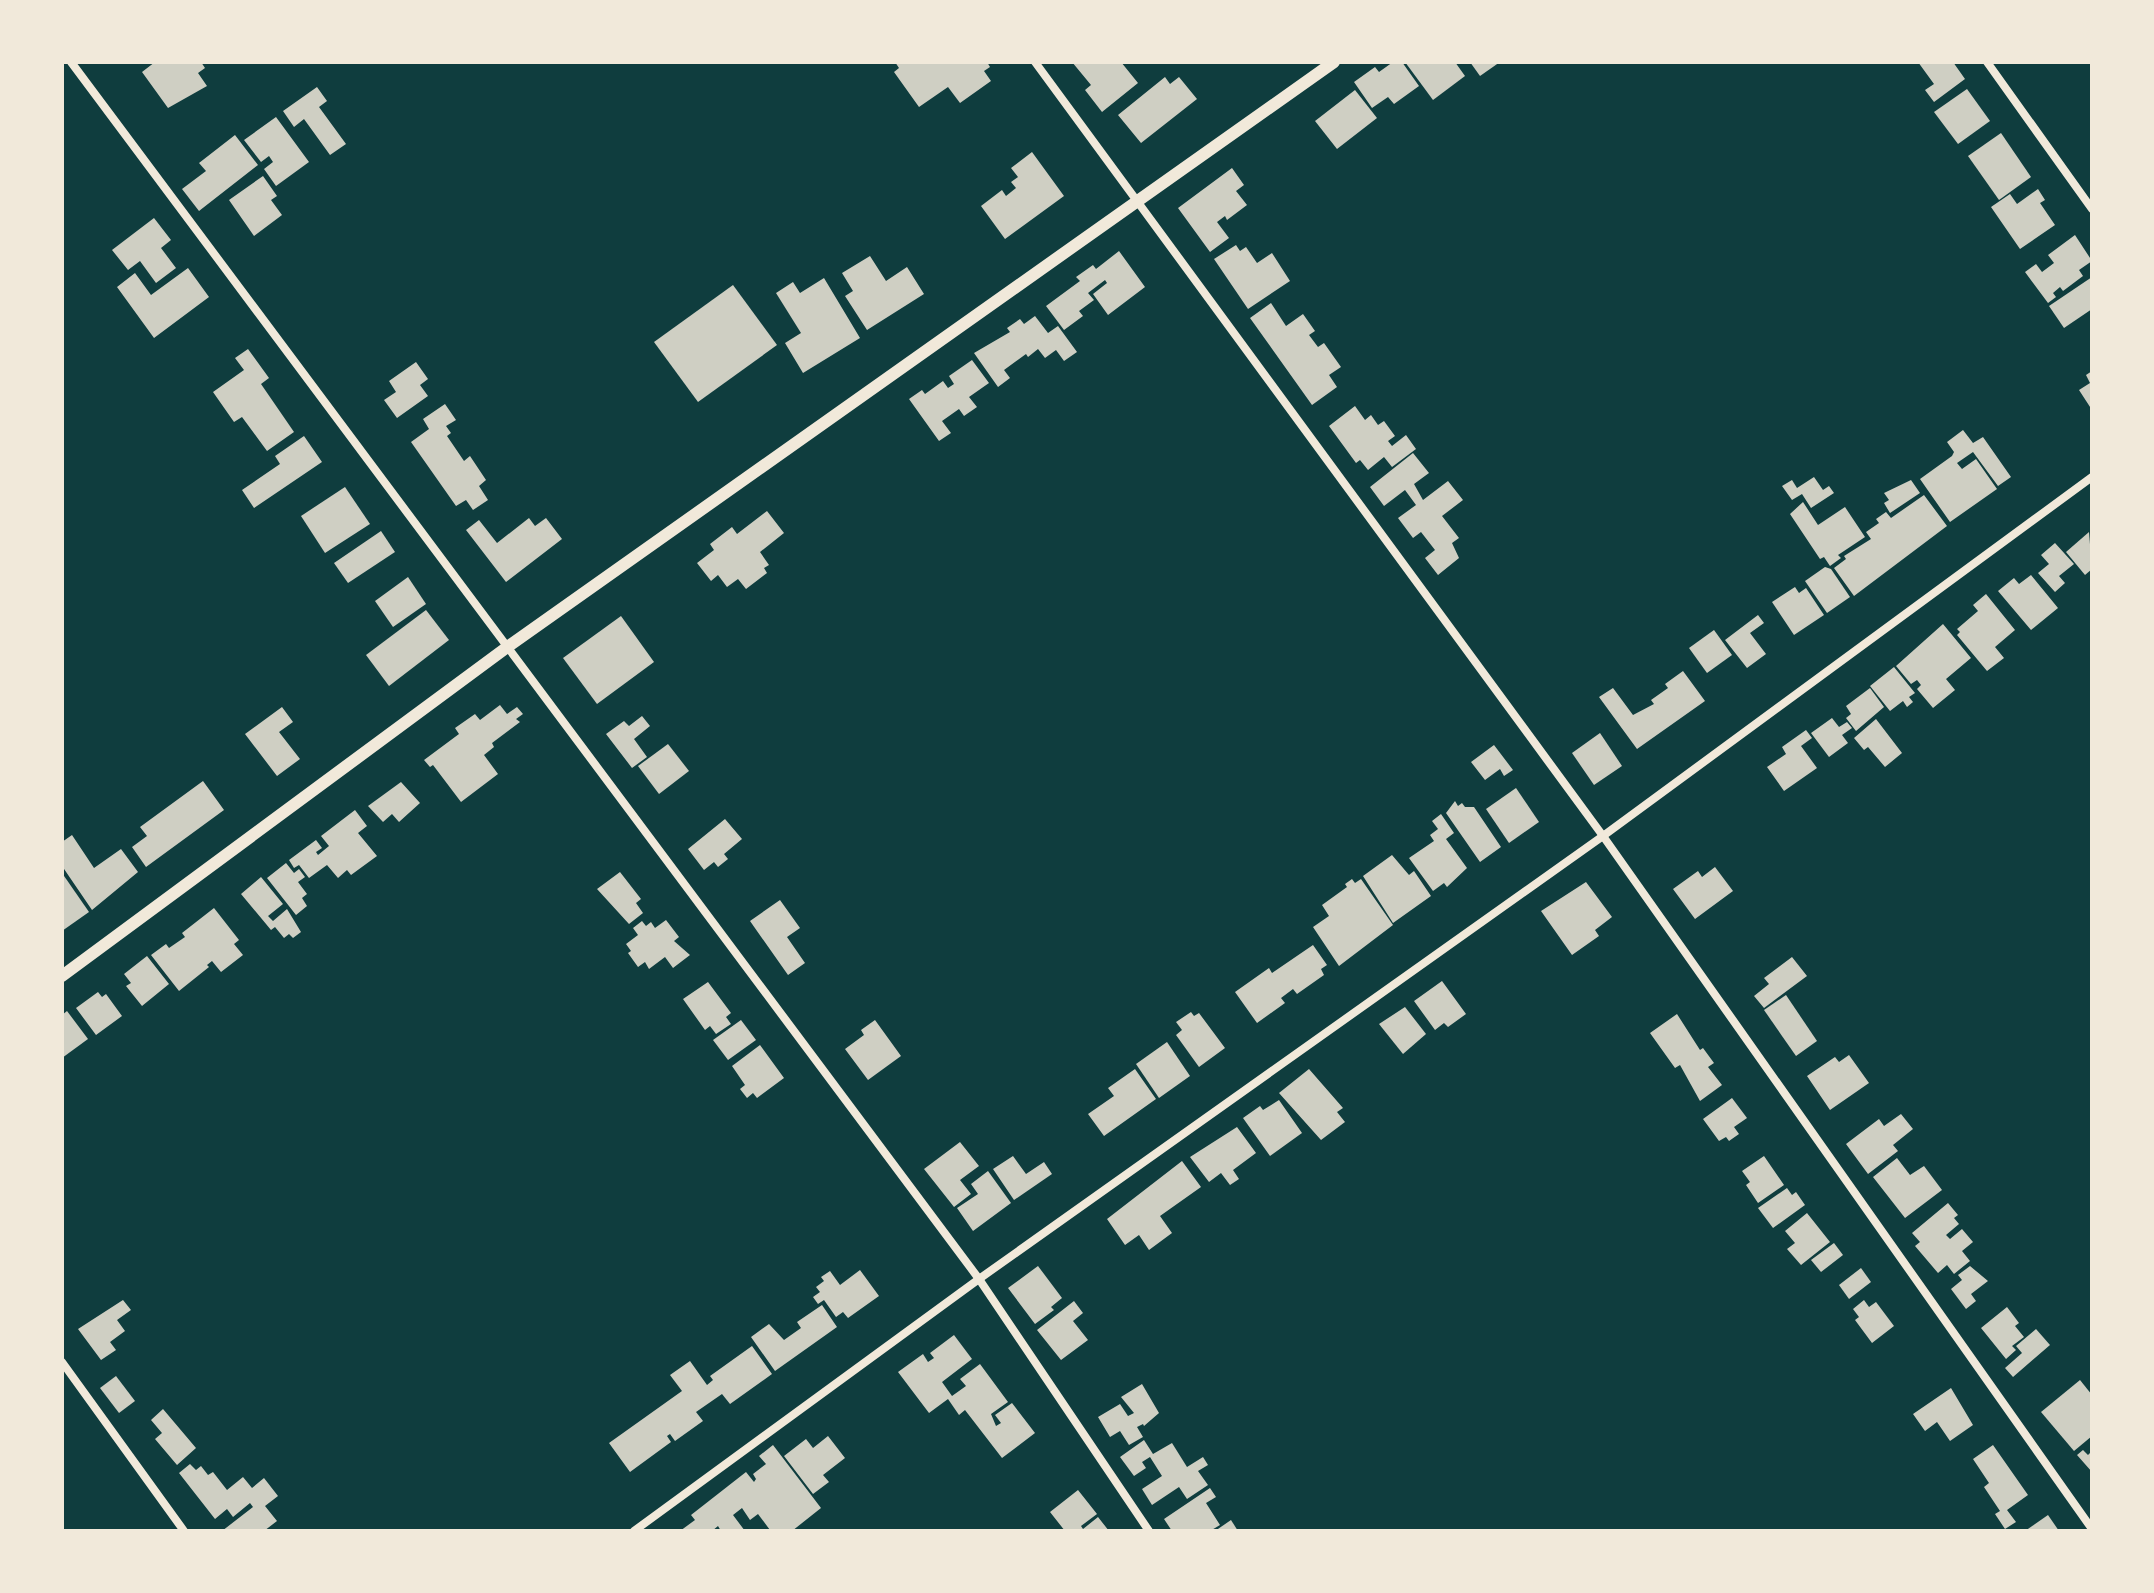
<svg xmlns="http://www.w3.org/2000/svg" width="2154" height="1593" viewBox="0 0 2154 1593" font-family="Barlow,sans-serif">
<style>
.building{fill:#cfcfc3}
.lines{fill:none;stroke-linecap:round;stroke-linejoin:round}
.minor{stroke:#f1e9da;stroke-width:8}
.tertiary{stroke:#f1e9da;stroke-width:12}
</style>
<rect width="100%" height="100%" fill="#0f3d3e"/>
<!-- building -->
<g class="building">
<polygon points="155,62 201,62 205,68 198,73 207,86 168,108 142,72"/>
<polygon points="895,62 987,62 990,67 984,71 991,81 960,103 948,87 919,107 894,72 899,68"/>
<polygon points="1072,62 1121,62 1138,83 1102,112 1085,90 1091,85"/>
<polygon points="1393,62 1402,62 1419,86 1394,104 1388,97 1372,108 1354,82 1375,67 1379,72"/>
<polygon points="1405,62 1455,62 1465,76 1433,100"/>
<polygon points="1470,62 1500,62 1480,76"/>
<polygon points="1918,62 1953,62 1965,79 1934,102 1925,90 1934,84"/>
<polygon points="1165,77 1170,84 1179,77 1197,99 1141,143 1118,115"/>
<polygon points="317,87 327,101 319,107 346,144 330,155 304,119 294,127 283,111"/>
<polygon points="1967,89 1990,121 1958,144 1934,112"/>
<polygon points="1355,90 1377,118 1337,149 1315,121"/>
<polygon points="276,117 309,162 276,186 264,169 273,162 269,156 261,162 244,140"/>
<polygon points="2001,133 2031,177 1999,200 1968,156"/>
<polygon points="235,135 258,165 199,211 182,189 206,171 199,163"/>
<polygon points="1032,152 1064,196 1005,239 981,206 1002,190 1006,196 1016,188 1011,182 1018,177 1011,168"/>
<polygon points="1232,168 1244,185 1236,191 1247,205 1227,220 1225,216 1217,222 1229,238 1210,252 1178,208"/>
<polygon points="263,176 277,196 271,200 282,215 254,236 229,200"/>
<polygon points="2038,189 2045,200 2040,203 2055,225 2020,249 1991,207 2010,194 2017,204"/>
<polygon points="154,218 171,240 161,248 176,268 156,283 140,261 128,270 112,250"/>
<polygon points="2075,235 2092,261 2079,270 2083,276 2063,291 2060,287 2053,293 2056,297 2048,303 2025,272 2036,264 2042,272 2054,263 2048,255"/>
<polygon points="1236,245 1240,251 1246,247 1257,263 1272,253 1290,281 1248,309 1214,259"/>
<polygon points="1119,251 1145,287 1108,315 1093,294 1107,283 1105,280 1088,293 1094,300 1079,311 1083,316 1064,330 1046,306 1080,281 1076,277 1093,265 1096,269"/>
<polygon points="870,256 886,281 907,267 924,294 867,330 845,296 853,291 842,273"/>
<polygon points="188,268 209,297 154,338 117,287 135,273 151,295"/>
<polygon points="2092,277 2092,309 2064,328 2049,306"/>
<polygon points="824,278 860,338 803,373 785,343 801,333 776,293 793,282 800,293"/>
<polygon points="733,285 777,345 698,402 654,342"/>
<polygon points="1271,303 1286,326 1303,314 1315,331 1309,335 1318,347 1324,343 1341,367 1329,375 1337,387 1312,405 1250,318"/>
<polygon points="1035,316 1048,333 1058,326 1077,352 1064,361 1056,350 1045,358 1038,349 1028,357 1026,354 1004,370 1010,378 998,387 974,353 1010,332 1007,328 1020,319 1024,324"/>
<polygon points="248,349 269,378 261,384 294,432 267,451 242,417 234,422 213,392 244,370 235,358"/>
<polygon points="972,360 989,383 969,397 977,407 964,416 959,409 942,421 951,433 939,441 909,399 922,390 925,394 943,381 948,388 954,384 949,376"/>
<polygon points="416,362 428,379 420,385 428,396 397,418 384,400 396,392 389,381"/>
<polygon points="2092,371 2092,410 2079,390 2090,383 2086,375"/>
<polygon points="445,404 456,420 446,426 451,433 447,436 464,461 470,456 486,480 479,486 488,500 473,510 466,500 456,506 411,442 429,429 423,419"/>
<polygon points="1355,406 1365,420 1371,415 1378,425 1384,421 1395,436 1388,441 1392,446 1406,435 1416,449 1392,467 1384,457 1368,470 1360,460 1356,463 1329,426"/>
<polygon points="1963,430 1973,443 1983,437 2011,477 1998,486 1973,452 1957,463 1962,469 1976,459 1997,489 1950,522 1920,479 1952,456 1954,452 1947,442"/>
<polygon points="304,436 322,462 254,508 242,490 280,464 275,456"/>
<polygon points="1413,453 1429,473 1414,484 1423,500 1448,481 1463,500 1442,516 1459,538 1452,543 1459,558 1438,575 1425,558 1435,550 1421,532 1413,538 1398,518 1416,505 1405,490 1384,506 1370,487"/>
<polygon points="1814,477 1823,490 1829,486 1834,493 1811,508 1802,494 1792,500 1782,486 1792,480 1797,488"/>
<polygon points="1911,480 1920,493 1890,513 1884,503 1889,500 1884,493"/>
<polygon points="345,487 370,524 325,553 301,516"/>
<polygon points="1924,495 1947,526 1854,596 1834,568 1846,559 1844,556 1871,539 1866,532 1879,523 1876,519 1886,512 1891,518"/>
<polygon points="1803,502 1818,525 1845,507 1865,537 1838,555 1841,558 1830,566 1824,557 1820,559 1790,514"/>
<polygon points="767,511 784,533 760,552 769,565 764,568 767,573 746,589 738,579 727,587 718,575 711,581 697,563 714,550 710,544 732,527 737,534"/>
<polygon points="529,518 535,526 546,518 562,539 506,582 466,530 479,520 497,543"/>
<polygon points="381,531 395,552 348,583 334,563"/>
<polygon points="2089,532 2092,569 2085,575 2066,552"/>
<polygon points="2055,543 2074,564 2059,576 2065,583 2055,592 2038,573 2049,564 2041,555"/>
<polygon points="1825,567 1831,569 1850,597 1827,613 1805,581"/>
<polygon points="2031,575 2058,608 2031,630 1998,591 2014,578 2019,584"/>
<polygon points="408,577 426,604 393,627 375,601"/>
<polygon points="1795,587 1799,593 1806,588 1824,615 1794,635 1772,602"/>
<polygon points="1986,594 2015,630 1995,647 2004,658 1987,671 1957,635 1960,632 1957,629 1978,611 1973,605"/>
<polygon points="426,610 449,640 389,686 366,655"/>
<polygon points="1758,615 1764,623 1750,633 1766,654 1747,668 1725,640"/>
<polygon points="621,616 654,662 597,704 563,658"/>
<polygon points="1943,624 1971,658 1946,679 1955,690 1933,708 1917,689 1921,685 1917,680 1911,684 1896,666"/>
<polygon points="1714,630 1732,655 1707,673 1689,648"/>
<polygon points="1894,667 1915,693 1909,697 1913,702 1907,707 1903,701 1890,711 1870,686"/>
<polygon points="1683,671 1705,701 1637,749 1599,697 1613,688 1633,715 1654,704 1651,700 1668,688 1665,684"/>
<polygon points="1870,688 1884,707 1856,731 1846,718 1851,714 1846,706"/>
<polygon points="500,705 507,714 517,707 523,714 516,719 520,722 492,743 494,747 484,755 498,774 461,802 433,765 430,767 424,760 459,734 455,728 475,714 480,720"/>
<polygon points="282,707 293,722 279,732 300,759 277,776 245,734"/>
<polygon points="642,716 650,726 634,739 647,757 632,768 606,734 624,721 629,726"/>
<polygon points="1832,718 1839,727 1847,722 1852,728 1842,735 1848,743 1829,757 1811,733"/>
<polygon points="1876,719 1902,753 1885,767 1868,747 1864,750 1854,738"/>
<polygon points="1806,730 1812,738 1801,746 1817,768 1784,791 1767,767 1786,754 1782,747"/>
<polygon points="1600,733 1622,766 1594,785 1572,753"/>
<polygon points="668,744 689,771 659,794 638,766"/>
<polygon points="1494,745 1513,770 1504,776 1500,769 1485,780 1471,762"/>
<polygon points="203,781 224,810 146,867 132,847 147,836 140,827"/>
<polygon points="401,782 420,803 399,822 392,814 383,822 368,806"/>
<polygon points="1516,788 1539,822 1509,843 1486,809"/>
<polygon points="1455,801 1458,806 1462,803 1465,807 1474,807 1501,847 1480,862 1446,813"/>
<polygon points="355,810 367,826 358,833 377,856 351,875 347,870 338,878 327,865 309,878 299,865 294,868 289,860 316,840 322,848 316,852 318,855 329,846 321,836"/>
<polygon points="1441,814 1454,833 1446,839 1467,868 1447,887 1444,883 1433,891 1409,858 1434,841 1430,835 1438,829 1432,821"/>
<polygon points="725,819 742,839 724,854 728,859 718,867 714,862 704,870 688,849"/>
<polygon points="72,835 94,868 121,849 138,872 92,910 62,866 62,842"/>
<polygon points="1392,855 1409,875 1414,871 1431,896 1393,923 1363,876"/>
<polygon points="286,863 294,873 299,869 305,877 298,882 307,894 302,898 307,906 296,915 267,878"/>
<polygon points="1715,867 1733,891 1695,919 1673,889 1698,871 1702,877"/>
<polygon points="620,872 641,899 636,903 643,913 629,924 597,889"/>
<polygon points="62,873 89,912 62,931"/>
<polygon points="261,877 283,904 268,916 273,921 287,909 301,932 293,938 289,934 284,938 275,927 271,930 241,894"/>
<polygon points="1352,879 1355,883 1361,879 1393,925 1339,966 1313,927 1329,916 1322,905 1347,887 1345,884"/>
<polygon points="1586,882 1612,917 1595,930 1599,936 1572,955 1541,911"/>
<polygon points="780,900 800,928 787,937 805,963 788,975 750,921"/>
<polygon points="214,908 239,940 234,944 243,955 221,972 212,961 207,965 209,967 179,991 151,955 166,944 169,948 185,937 182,933"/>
<polygon points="666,920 679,937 674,941 690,955 673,968 665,957 649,969 645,962 638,967 628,953 631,951 626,944 638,935 633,928 642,921 646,926 651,922 655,928"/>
<polygon points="1313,945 1327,965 1321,969 1324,975 1297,994 1293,989 1281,998 1285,1003 1257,1023 1235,992 1269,968 1272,973"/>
<polygon points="147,956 169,984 142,1006 126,986 131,983 124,974"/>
<polygon points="1792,957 1807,976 1764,1008 1754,996 1769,984 1764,978"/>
<polygon points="1442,981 1466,1014 1448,1027 1444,1023 1435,1030 1414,1001"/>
<polygon points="708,982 731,1013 726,1017 731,1024 716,1034 710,1026 705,1030 683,999"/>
<polygon points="98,992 102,997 106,994 122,1016 96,1035 76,1008"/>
<polygon points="1786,995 1817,1041 1796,1056 1764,1010"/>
<polygon points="1405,1007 1426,1034 1403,1054 1379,1024"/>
<polygon points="67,1011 88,1039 62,1058 62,1015"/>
<polygon points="1191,1012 1194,1016 1199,1013 1225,1048 1199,1067 1176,1035 1182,1030 1176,1022"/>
<polygon points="1677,1014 1700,1050 1703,1048 1714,1063 1708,1067 1722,1085 1700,1101 1680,1065 1675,1068 1650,1033"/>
<polygon points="741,1020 756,1040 728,1060 713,1040"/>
<polygon points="875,1020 901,1056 868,1080 845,1049 864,1035 861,1030"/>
<polygon points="1167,1042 1190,1076 1159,1098 1136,1064"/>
<polygon points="760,1045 784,1078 757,1098 753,1093 747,1098 740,1089 745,1085 732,1066"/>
<polygon points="1849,1055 1869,1083 1830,1110 1807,1076 1835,1057 1839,1062"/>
<polygon points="1135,1069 1156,1099 1104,1136 1088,1114 1114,1096 1108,1088"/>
<polygon points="1309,1069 1343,1108 1337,1112 1345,1122 1321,1140 1279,1093"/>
<polygon points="1732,1098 1747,1118 1734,1127 1739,1134 1729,1141 1726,1137 1719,1141 1703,1119"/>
<polygon points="1279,1100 1302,1133 1270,1156 1243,1118 1260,1106 1263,1110"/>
<polygon points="1901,1114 1913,1129 1893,1145 1898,1151 1868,1174 1846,1144 1879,1119 1884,1126"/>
<polygon points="1237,1127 1256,1153 1233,1170 1239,1179 1230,1185 1221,1173 1209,1182 1190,1157"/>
<polygon points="960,1142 979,1166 960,1180 971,1194 954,1207 924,1169"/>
<polygon points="1013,1156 1026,1174 1044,1162 1052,1174 1014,1200 993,1169"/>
<polygon points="1764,1156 1784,1185 1758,1203 1746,1185 1750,1182 1742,1171"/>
<polygon points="1897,1158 1910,1175 1924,1166 1942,1190 1905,1218 1873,1177"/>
<polygon points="1182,1161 1201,1187 1160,1216 1172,1233 1149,1250 1139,1235 1125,1245 1107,1219"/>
<polygon points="988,1171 1011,1203 973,1231 957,1208 978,1194 971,1184"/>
<polygon points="1787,1188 1792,1195 1796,1192 1805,1205 1773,1228 1758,1208"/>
<polygon points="1948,1203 1958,1215 1954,1218 1959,1224 1946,1235 1950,1239 1962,1229 1973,1242 1962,1251 1970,1261 1954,1274 1947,1265 1938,1273 1915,1246 1920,1242 1912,1233"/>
<polygon points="1807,1213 1830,1242 1801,1265 1787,1249 1795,1243 1785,1231"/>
<polygon points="1834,1243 1843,1255 1821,1272 1811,1260"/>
<polygon points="1038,1266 1062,1298 1051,1307 1054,1310 1035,1324 1008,1288"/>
<polygon points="1970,1266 1988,1281 1971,1294 1976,1301 1966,1309 1951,1289 1962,1280 1958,1275"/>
<polygon points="1861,1268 1871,1282 1849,1299 1839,1285"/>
<polygon points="860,1270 879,1296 848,1318 843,1312 836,1317 824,1300 818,1304 813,1297 820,1292 816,1287 824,1281 821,1277 830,1271 840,1285"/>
<polygon points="123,1300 131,1310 117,1320 125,1331 110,1342 116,1350 101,1360 78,1329"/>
<polygon points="1864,1300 1869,1307 1876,1302 1894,1326 1872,1343 1855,1320 1859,1317 1853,1309"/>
<polygon points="1074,1301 1083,1313 1073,1321 1088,1340 1061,1360 1037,1330"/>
<polygon points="822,1305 837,1327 775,1371 751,1337 769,1324 784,1340 801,1328 797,1322"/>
<polygon points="2007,1307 2019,1323 2015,1326 2024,1337 2012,1346 2016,1350 2006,1359 1981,1328"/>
<polygon points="2036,1329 2050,1345 2013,1377 2005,1368 2022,1353 2016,1346"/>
<polygon points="954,1335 972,1359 942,1382 952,1396 966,1386 960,1379 980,1364 1008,1402 991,1414 996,1426 1001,1423 995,1415 1012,1403 1035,1433 1002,1458 965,1410 959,1415 948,1399 929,1413 898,1372 923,1354 928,1362 934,1358 930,1353"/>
<polygon points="752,1346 772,1374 730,1404 722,1394 696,1412 703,1421 675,1441 670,1434 667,1436 671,1442 630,1472 609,1443 682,1391 670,1375 690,1361 707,1385 713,1380 710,1376"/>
<polygon points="116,1376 135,1401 119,1413 100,1388"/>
<polygon points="2080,1380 2092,1395 2092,1436 2074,1451 2041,1412"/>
<polygon points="1142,1384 1159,1413 1144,1426 1143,1424 1137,1427 1143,1437 1129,1445 1120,1431 1110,1437 1098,1417 1120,1404 1128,1416 1134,1413 1121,1397"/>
<polygon points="1951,1388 1973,1425 1950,1441 1937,1422 1925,1431 1913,1414"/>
<polygon points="163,1409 196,1448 177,1465 155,1439 162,1433 151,1420"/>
<polygon points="828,1436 845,1458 823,1475 829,1482 813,1494 784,1456 806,1439 813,1448"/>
<polygon points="1144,1440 1153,1454 1172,1443 1187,1467 1203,1457 1208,1465 1198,1471 1208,1485 1187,1499 1179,1487 1152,1505 1142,1489 1162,1476 1150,1457 1142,1462 1146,1468 1134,1476 1120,1457"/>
<polygon points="773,1445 821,1508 792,1531 770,1530 758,1514 750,1520 742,1508 733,1515 745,1531 721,1531 718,1526 712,1531 680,1531 695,1520 691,1515 746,1472 754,1482 756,1479 753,1474 766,1464 759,1456"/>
<polygon points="1993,1445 2028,1495 2007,1510 2016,1522 2005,1529 1995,1514 2000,1511 1984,1487 1989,1483 1973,1459"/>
<polygon points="2083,1450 2088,1455 2092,1451 2092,1472 2077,1455"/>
<polygon points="190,1464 196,1470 201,1466 208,1475 213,1472 227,1490 243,1477 252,1488 264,1478 278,1496 265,1506 277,1521 264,1531 222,1531 253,1507 250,1503 233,1517 227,1509 215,1519 179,1473"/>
<polygon points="1210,1488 1216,1497 1206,1503 1220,1525 1210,1531 1172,1531 1164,1519"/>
<polygon points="1078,1490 1097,1514 1081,1526 1083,1529 1098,1517 1109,1531 1065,1531 1050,1512"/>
<polygon points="2048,1515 2059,1531 2025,1531"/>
<polygon points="1231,1520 1238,1531 1215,1531"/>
</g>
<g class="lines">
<!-- minor -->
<g class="minor">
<polyline points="71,62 979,1279 1149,1531"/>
<polyline points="1035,62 1603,836 2092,1529"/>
<polyline points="1987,62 2092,209"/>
<polyline points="62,1362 184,1531"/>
<polyline points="634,1531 979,1279 1603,836 2092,477"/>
</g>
<!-- tertiary -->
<polyline class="tertiary" points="62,976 506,648 1334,62"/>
</g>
<!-- border -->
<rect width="2154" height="1593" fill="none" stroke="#f1e9da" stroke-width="128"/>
</svg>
